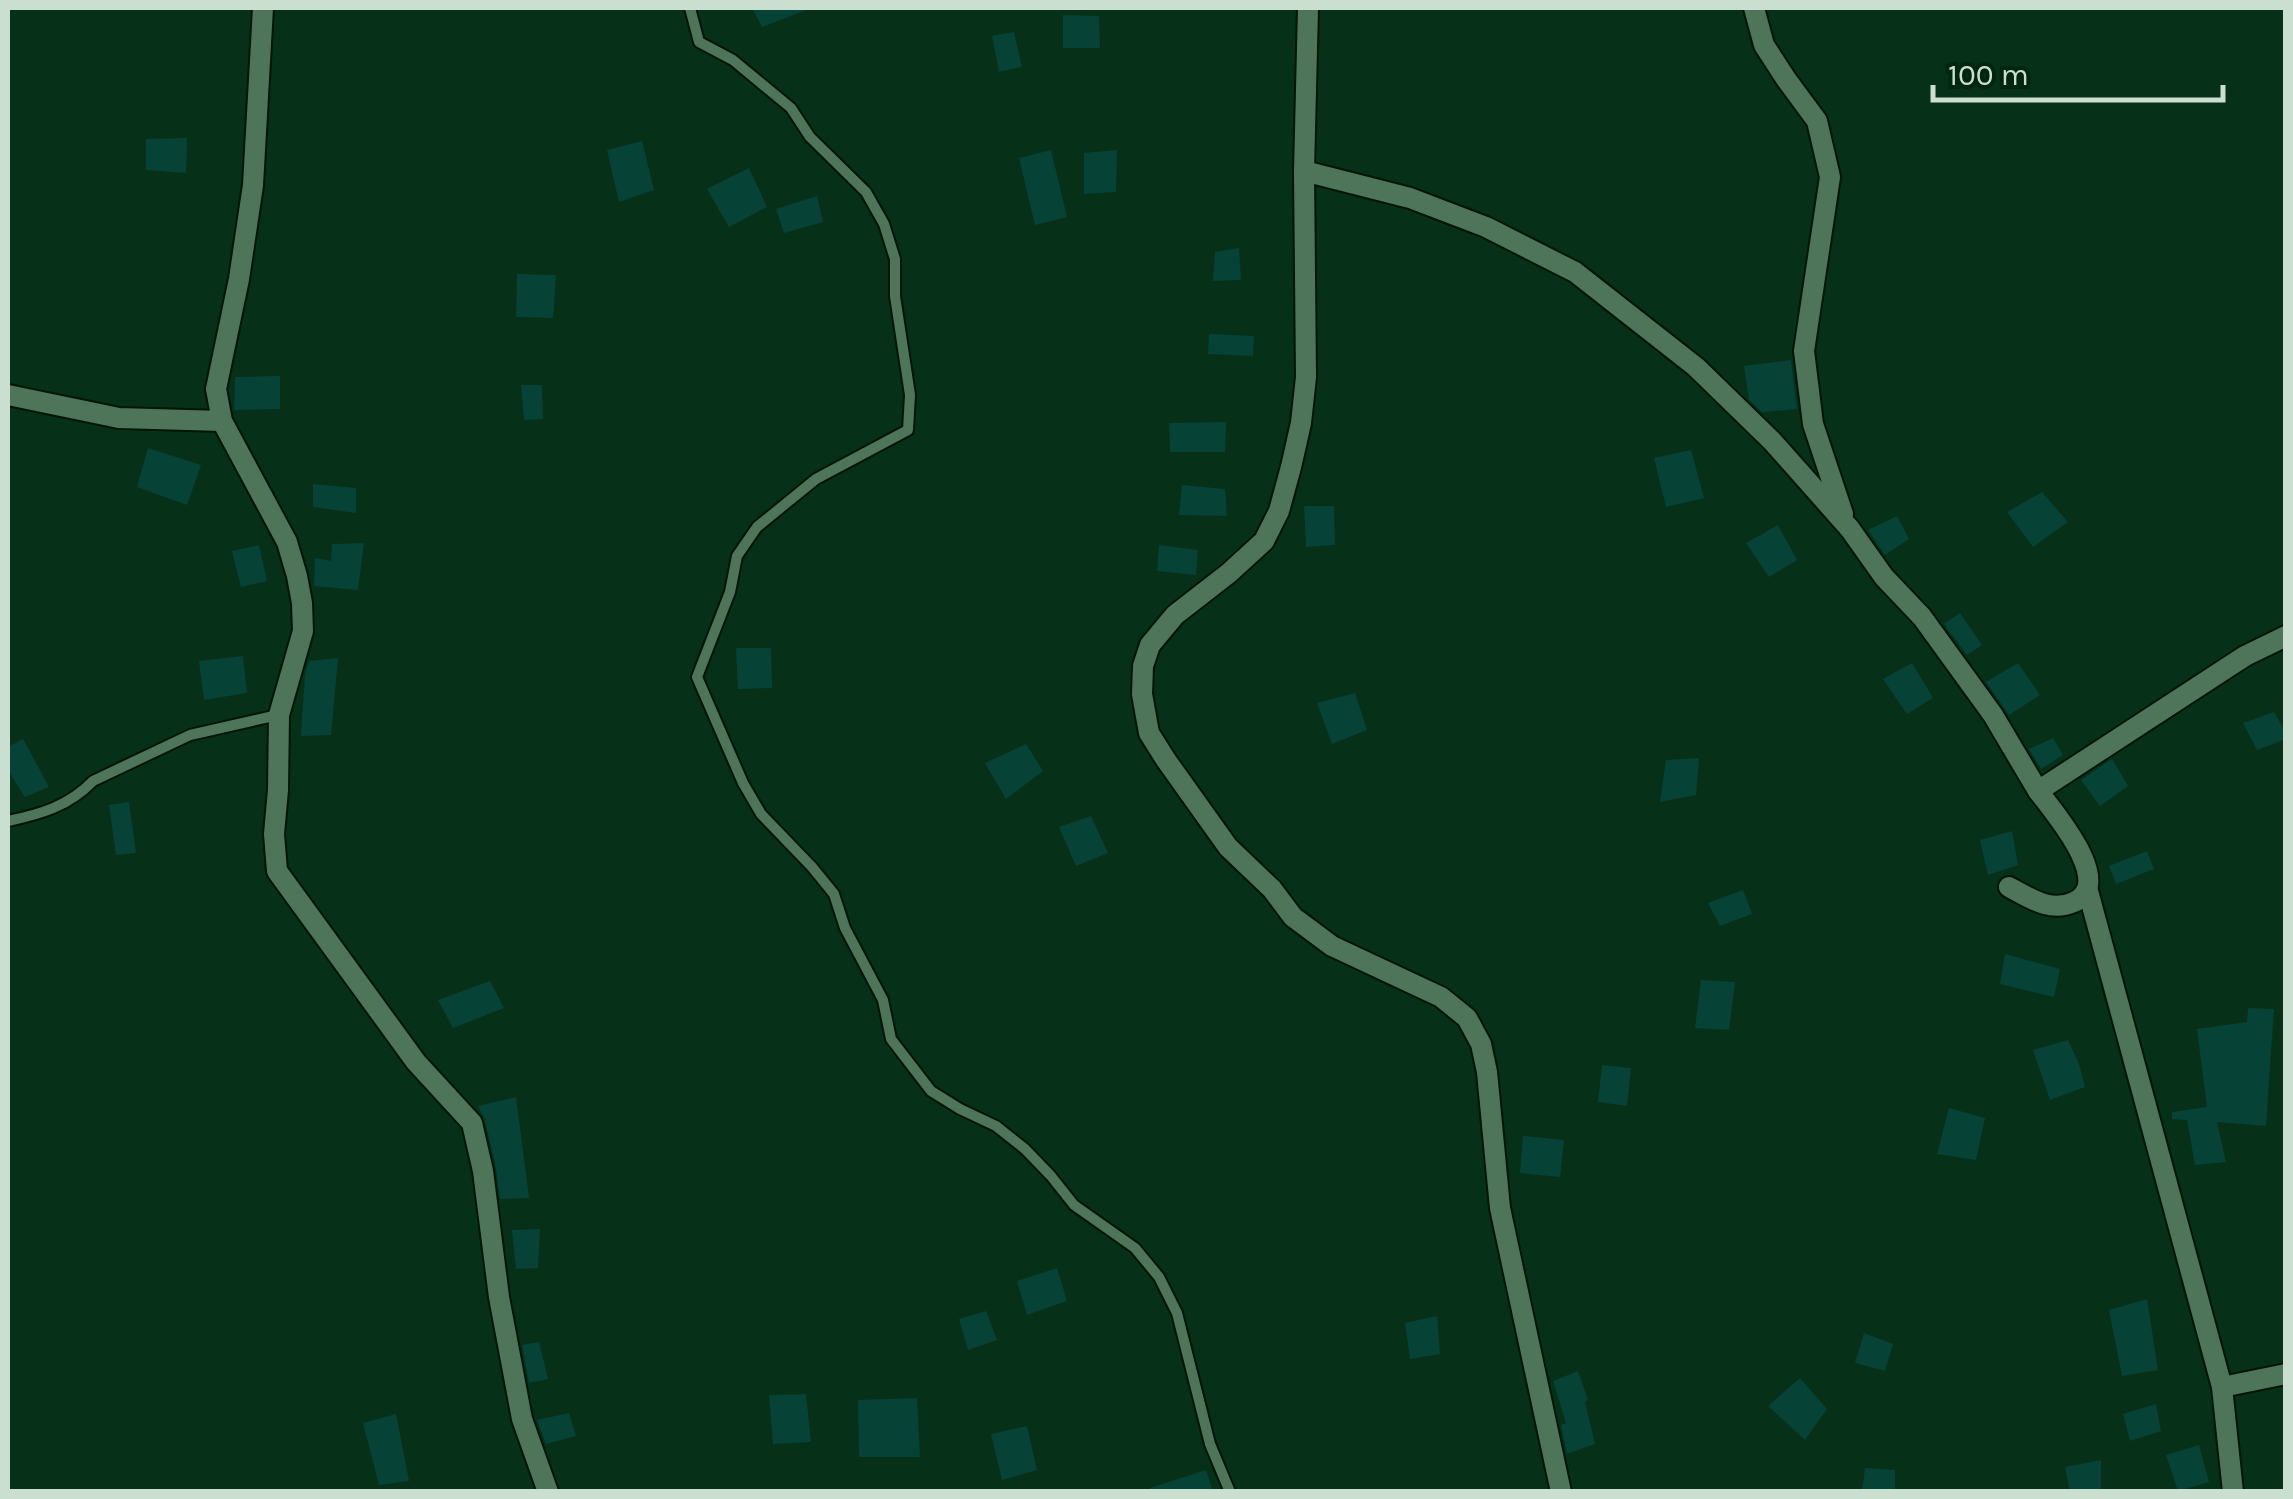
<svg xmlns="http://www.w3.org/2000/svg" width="2293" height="1499" viewBox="0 0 2293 1499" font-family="Karla,sans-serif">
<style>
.building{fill:#074236}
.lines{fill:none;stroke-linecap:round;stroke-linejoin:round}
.lane-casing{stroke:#001606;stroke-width:14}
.street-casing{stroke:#001606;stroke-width:24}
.lane{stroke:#4e755a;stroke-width:10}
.street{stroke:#4e755a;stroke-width:20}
</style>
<rect width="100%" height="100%" fill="#073019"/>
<!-- building -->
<g class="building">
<polygon points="752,8 808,8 809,9 762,27"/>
<polygon points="1063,15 1099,16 1100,48 1063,48"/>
<polygon points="1014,32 1022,67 999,72 992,36"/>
<polygon points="187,138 186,173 146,170 146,139"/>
<polygon points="642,141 654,190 619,202 607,150"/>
<polygon points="1051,150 1067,217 1035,225 1019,158"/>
<polygon points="1117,150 1116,192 1084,194 1084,153"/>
<polygon points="749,168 767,207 729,227 707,189"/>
<polygon points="817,196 823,222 784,233 776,209"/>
<polygon points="1239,248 1241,280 1213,281 1215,252"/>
<polygon points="517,274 556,275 553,318 516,317"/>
<polygon points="1209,334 1254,336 1253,356 1208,354"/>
<polygon points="1791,360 1797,409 1762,412 1749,400 1744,366"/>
<polygon points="280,376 280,409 234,410 235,377"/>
<polygon points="521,385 542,385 543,419 524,420"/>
<polygon points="1226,422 1225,452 1170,452 1169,423"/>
<polygon points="148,448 201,465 187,505 137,487"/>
<polygon points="1691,450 1704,498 1666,507 1654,458"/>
<polygon points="313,484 356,488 356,513 313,507"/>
<polygon points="1182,485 1225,489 1227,516 1179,515"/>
<polygon points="2042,492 2068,522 2033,547 2007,512"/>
<polygon points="1304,506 1334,506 1335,545 1306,547"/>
<polygon points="1897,516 1909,539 1885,555 1868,530"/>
<polygon points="1778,525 1797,560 1769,577 1746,543"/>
<polygon points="364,543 358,590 314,586 315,558 331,561 332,544"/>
<polygon points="259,545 267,581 241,587 232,551"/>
<polygon points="1159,545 1198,550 1196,575 1157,571"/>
<polygon points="1960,613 1982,645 1967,655 1944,624"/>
<polygon points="736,648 771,648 772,688 738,689"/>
<polygon points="243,656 247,693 204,700 199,661"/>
<polygon points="338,658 331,735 301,736 305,674 309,661"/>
<polygon points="1912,663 1933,698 1907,714 1883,679"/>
<polygon points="2018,663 2040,695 2009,715 1986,682"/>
<polygon points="1355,693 1367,730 1332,744 1317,703"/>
<polygon points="2274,712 2286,733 2286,739 2257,750 2243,723"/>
<polygon points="2053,738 2063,755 2041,769 2029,749"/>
<polygon points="23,739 49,787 25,797 8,770 8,747"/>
<polygon points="1026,744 1043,771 1006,799 985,763"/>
<polygon points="1699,758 1696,795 1660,802 1666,760"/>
<polygon points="2112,759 2128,786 2100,806 2081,780"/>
<polygon points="129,802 136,853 116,855 109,805"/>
<polygon points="1091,816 1108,853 1076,866 1059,827"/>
<polygon points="2012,831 2018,865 1988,875 1980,840"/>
<polygon points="2147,851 2154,869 2116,884 2109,866"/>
<polygon points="1743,890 1752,914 1720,926 1708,903"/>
<polygon points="2005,954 2060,969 2054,997 2000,984"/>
<polygon points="1701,980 1735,982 1729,1030 1695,1028"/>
<polygon points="490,981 504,1008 453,1028 438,1000"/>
<polygon points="2248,1008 2274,1009 2266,1126 2217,1122 2226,1162 2195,1165 2187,1120 2172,1119 2172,1112 2207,1107 2197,1029 2247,1022"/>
<polygon points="2068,1040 2079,1064 2085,1087 2050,1100 2033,1050"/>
<polygon points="1602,1065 1631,1068 1627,1106 1598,1102"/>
<polygon points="516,1097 529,1198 500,1199 496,1168 485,1120 478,1106"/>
<polygon points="1949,1108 1985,1118 1976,1160 1937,1154"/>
<polygon points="1523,1136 1564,1140 1560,1177 1520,1173"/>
<polygon points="540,1229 538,1268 516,1269 512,1230"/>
<polygon points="1057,1268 1067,1301 1027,1315 1017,1281"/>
<polygon points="2147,1299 2158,1370 2122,1376 2109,1310"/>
<polygon points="986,1311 997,1340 968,1350 959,1319"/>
<polygon points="1437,1316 1440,1354 1410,1359 1405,1323"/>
<polygon points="1864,1333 1893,1344 1885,1371 1855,1363"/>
<polygon points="539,1342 548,1379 529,1383 522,1345"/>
<polygon points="1578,1371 1588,1400 1585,1402 1595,1444 1567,1454 1561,1425 1566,1423 1553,1381"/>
<polygon points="1800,1378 1827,1409 1805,1440 1768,1406"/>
<polygon points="806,1394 811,1442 773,1444 769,1395"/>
<polygon points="917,1398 920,1457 859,1457 858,1400"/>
<polygon points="2156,1404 2161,1431 2130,1441 2123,1414"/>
<polygon points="569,1413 576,1436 546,1444 537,1420"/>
<polygon points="396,1414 409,1481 379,1485 363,1423"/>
<polygon points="1027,1426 1037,1470 1002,1480 991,1434"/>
<polygon points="2199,1445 2209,1482 2178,1491 2166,1455"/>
<polygon points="2101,1460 2101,1492 2070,1492 2065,1467"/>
<polygon points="1865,1468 1895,1470 1895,1492 1862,1492"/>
<polygon points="1206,1470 1213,1492 1150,1492 1150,1488"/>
</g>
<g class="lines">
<!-- lane casing -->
<g class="lane-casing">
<g id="lane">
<polyline points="690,8 699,42 733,60 791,108 810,137 866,192 884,224 895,259 895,296 910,395 908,430 816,479 757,527 737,556 730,592 697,677 743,783 761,814 812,867 834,894 845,928 883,1000 891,1039 931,1091 960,1109 996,1126 1025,1149 1051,1176 1074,1205 1135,1248 1159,1277 1177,1313 1210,1444 1230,1492"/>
<path d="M8,821C41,814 69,806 93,781L190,735L278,715"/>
</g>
</g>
<!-- street casing -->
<g class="street-casing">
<g id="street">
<polyline points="263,8 253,185 239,279 216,389 222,421 287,542 297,576 302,603 303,631 279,715 278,790 274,834 277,871 416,1062 472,1123 483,1171 499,1297 522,1419 548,1492"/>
<polyline points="1308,8 1304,171 1306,377 1301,423 1291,467 1279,511 1264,541 1229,573 1175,615 1150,645 1143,666 1142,694 1149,733 1166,760 1228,847 1272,889 1293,917 1332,946 1441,997 1467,1018 1481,1044 1487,1072 1500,1208 1561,1492"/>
<polyline points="1754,8 1764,45 1786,79 1817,121 1830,177 1804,351 1813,424 1843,514"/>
<polyline points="1304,171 1410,198 1486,227 1575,272 1696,367 1772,441 1850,529 1884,577 1922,617 1993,715 2038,791 2245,656 2286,636"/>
<polyline points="8,395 119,418 222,421"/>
<path d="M2009,887C2030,898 2050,913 2074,902C2116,884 2054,812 2038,791"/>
<polyline points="2088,891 2222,1387 2233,1492"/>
<polyline points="2222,1387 2286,1374"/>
</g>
</g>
<!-- lane -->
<use href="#lane" class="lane"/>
<!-- street -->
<use href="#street" class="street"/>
</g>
<!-- border -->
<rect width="2293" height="1499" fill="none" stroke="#cbdfd0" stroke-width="20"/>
<!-- scale -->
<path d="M1933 85v15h290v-15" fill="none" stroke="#cbdfd0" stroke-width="5"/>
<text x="1948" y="85" font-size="30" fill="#cbdfd0" stroke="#00260f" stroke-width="8" paint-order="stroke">100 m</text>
</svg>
